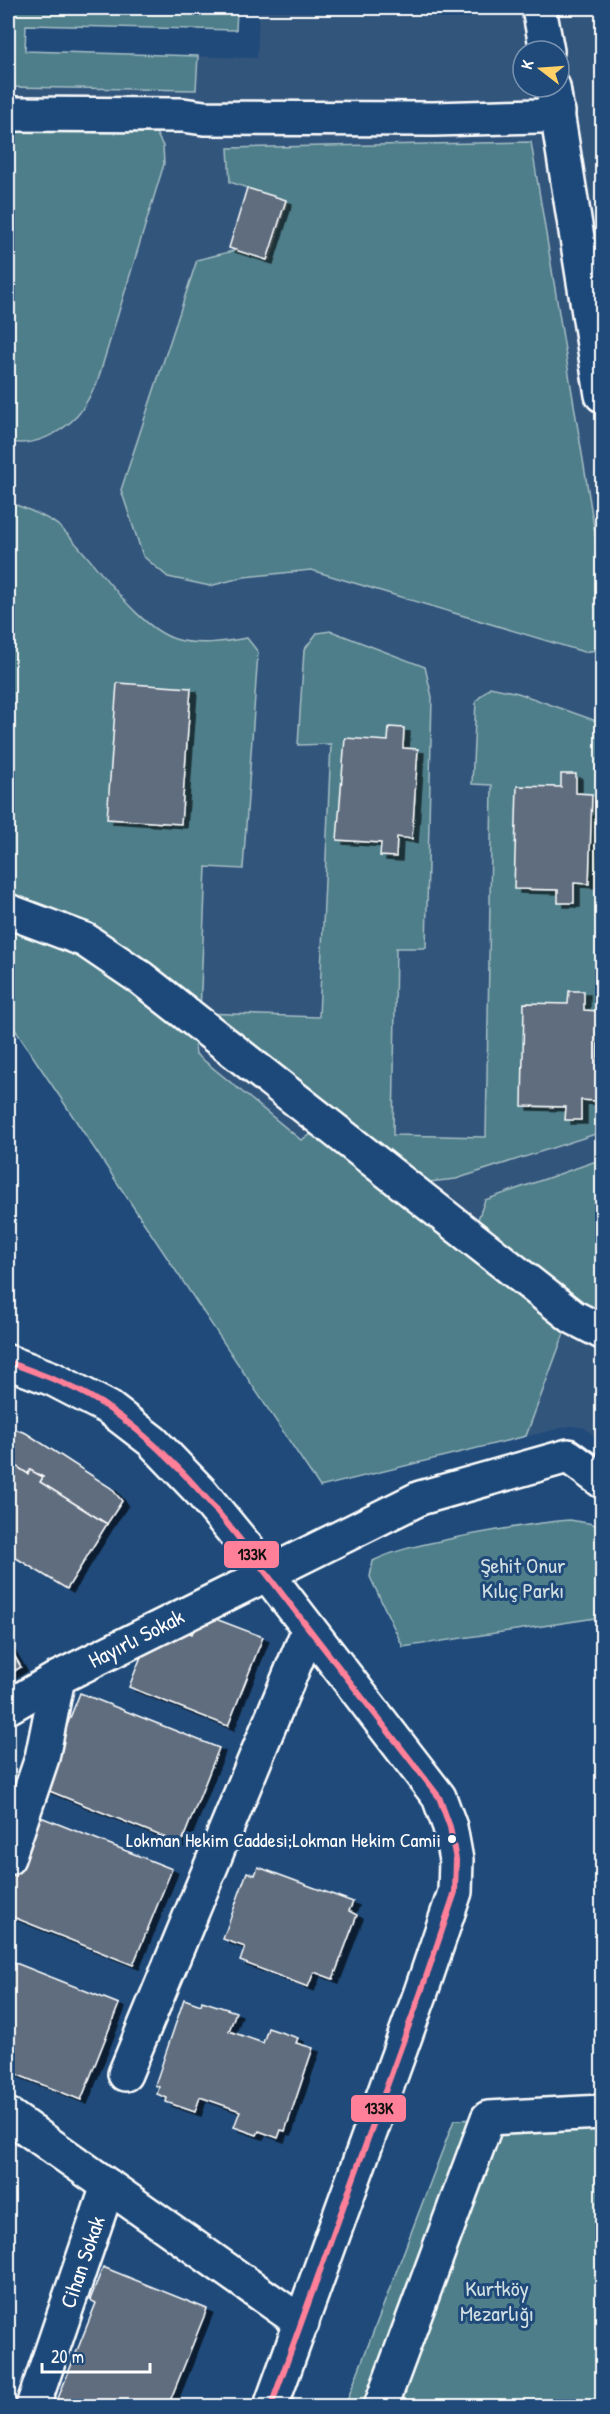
<svg xmlns="http://www.w3.org/2000/svg" width="610" height="2414" viewBox="0 0 610 2414" font-family="'Patrick Hand',sans-serif">
<style>
.built{fill:#32547c;fill-rule:evenodd}
.green{fill:#4d7e8a;stroke:#a6bec4;stroke-width:1.5}
.building{fill:#5f6d7f;stroke:#fff;stroke-width:1.5;filter:url(#shadow)}
.lines{fill:none;stroke-linecap:round;stroke-linejoin:round}
.minor-casing{stroke:#fff;stroke-width:38}
.minor{stroke:#1f4a7a;stroke-width:33}
.bus-1-casing{stroke:#1f4a7a;stroke-width:10}
.bus-1{stroke:#ff8098;stroke-width:6}
.bus-dot{fill:#fff;stroke:#1f4a7a;stroke-width:2}
.labels{text-anchor:middle;dominant-baseline:central;stroke-width:6;stroke-linejoin:round;paint-order:stroke}
.bus-label{font-size:20px;fill:#fff;stroke:#1f4a7a;text-anchor:end}
.park-label{font-size:22px;fill:#d2dfe2;stroke:#1f4a7a}
.street-label{font-size:22px;fill:#fff;stroke:#1f4a7a}
.line-badge{stroke:#1f4a7a;stroke-width:2}
.pale-badge-label{font-size:16px;text-anchor:middle;font-weight:bold;fill:#111}
</style>
<defs>
<filter id="shadow"><feDropShadow dx="6" dy="4" stdDeviation="0" flood-color="#0009"/></filter>
</defs>
<rect width="100%" height="100%" fill="#1f4a7a"/>
<filter id="ink" filterUnits="userSpaceOnUse"><feTurbulence type="fractalNoise" baseFrequency=".0167" numOctaves="2"/><feDisplacementMap in="SourceGraphic" scale="12" xChannelSelector="R" yChannelSelector="G"/><feConvolveMatrix kernelMatrix="1 2 1 2 8 2 1 2 1" color-interpolation-filters="sRGB"/></filter>
<g filter="url(#ink)">
<!-- built -->
<path class="built" d="M259,8H602V1443L585,1428L570,1426L320,1487L8,1019V51L257,58ZM523,51H559V87H523Z"/>
<!-- green -->
<g class="green">
<polygon points="8,8 214,8 237,10 236,30 26,25 25,51 198,56 196,90 8,87"/>
<path d="M8,130L156,133L163,146L164,164L97,383C91,393 85,407 77,416C60,434 32,448 8,441Z"/>
<polygon points="531,142 602,576 602,649 584,652 311,570 244,577 210,586 168,577 143,556 121,490 197,260 237,250 270,259 287,202 230,182 228,148"/>
<path d="M8,502C22,507 50,517 61,528C93,557 134,626 175,639C198,646 224,642 247,638L258,652L243,869L206,867L200,1013L319,1017L331,744L298,745L304,650L317,633L331,631L425,667L432,697L426,948H396L393,1135L486,1137L492,785L472,784L476,701L490,687L518,693L602,723V1132L456,1179L429,1182L8,900Z"/>
<polygon points="8,924 82,948 193,1030 196,1054 301,1140 317,1131 566,1328 526,1436 320,1487 8,1019"/>
<polygon points="602,1159 602,1317 576,1302 483,1235 478,1219 485,1200"/>
<path d="M570,1520L593,1524L602,1529V1617L403,1647L370,1577L373,1561C399,1548 430,1543 459,1537C496,1530 532,1523 570,1520Z"/>
<polygon points="602,2115 602,2406 345,2406 454,2120"/>
</g>
<!-- building -->
<g class="building">
<polygon points="247,188 286,200 267,260 229,248"/>
<polygon points="117,683 191,688 181,824 107,819"/>
<polygon points="389,727 404,728 403,748 418,749 412,839 397,837 396,857 380,856 381,843 337,840 345,738 388,741"/>
<polygon points="561,774 576,774 576,793 592,794 589,884 574,883 574,903 558,903 558,890 514,889 517,786 561,787"/>
<polygon points="569,991 584,991 584,1010 599,1011 596,1101 581,1100 581,1120 565,1120 566,1107 522,1106 524,1003 568,1004"/>
<polygon points="8,1427 26,1433 111,1488 122,1501 107,1524 40,1482 43,1477 30,1470 28,1474 8,1461"/>
<polygon points="8,1461 28,1474 30,1470 43,1477 40,1482 107,1524 67,1589 8,1553"/>
<polygon points="200,1613 263,1637 228,1726 129,1687 151,1631 174,1627 192,1634"/>
<polygon points="8,1645 21,1667 8,1675"/>
<polygon points="80,1693 219,1748 181,1844 42,1788"/>
<polygon points="33,1814 172,1869 133,1965 8,1915 8,1877"/>
<polygon points="258,1867 353,1902 349,1911 357,1915 333,1979 314,1972 308,1987 240,1961 245,1947 223,1939 247,1872 255,1875"/>
<polygon points="8,1960 119,2004 81,2100 8,2071"/>
<polygon points="184,1999 201,2005 202,2001 236,2012 229,2031 263,2043 268,2028 298,2038 296,2043 313,2048 285,2131 281,2130 278,2138 259,2131 257,2135 234,2127 240,2111 200,2097 195,2112 166,2102 167,2098 157,2094 159,2087 155,2085"/>
<polygon points="103,2267 207,2309 168,2406 55,2406 96,2303 90,2300"/>
</g>
<g class="lines">
<!-- minor casing -->
<g class="minor-casing">
<g id="minor">
<polyline points="539,8 547,51"/>
<polyline points="553,87 602,395"/>
<polyline points="8,114 183,115 204,118 434,119 539,116 558,112"/>
<polyline points="8,911 85,940 141,978 573,1317 602,1332"/>
<polyline points="8,1362 53,1379 109,1408 152,1441 201,1492 247,1548 439,1797 450,1827 456,1860 455,1892 421,1992 271,2406"/>
<polyline points="8,1707 58,1678 420,1498 568,1456 602,1481"/>
<polyline points="8,1858 42,1758 58,1678"/>
<polyline points="125,2074 309,1629"/>
<polyline points="8,2115 302,2323"/>
<polyline points="33,2406 108,2186"/>
<polyline points="381,2406 488,2118 602,2112"/>
</g>
</g>
<!-- minor -->
<use href="#minor" class="minor"/>
<!-- bus-1 casing -->
<g class="bus-1-casing">
<path id="bus-1" d="M8,1362C43,1375 81,1388 111,1410C182,1460 234,1531 286,1599C337,1665 388,1731 439,1797L450,1827L456,1860L455,1892L421,1992L271,2406"/>
</g>
<!-- bus-1 -->
<use href="#bus-1" class="bus-1"/>
</g>
</g>
<!-- markers -->
<circle class="bus-dot" cx="452" cy="1839" r="5"/>
<g class="labels">
<!-- bus labels -->
<g class="bus-label">
<text x="441" y="1839">Lokman Hekim Caddesi;Lokman Hekim Camii</text>
</g>
<!-- park labels -->
<g class="park-label">
<text x="523" y="1565">Şehit Onur<tspan x="523" dy="25">Kılıç Parkı</tspan></text>
<text x="497" y="2288">Kurtköy<tspan x="497" dy="25">Mezarlığı</tspan></text>
</g>
<!-- street labels -->
<g class="street-label">
<text transform="translate(136 1638) rotate(-27)">Hayırlı Sokak</text>
<text transform="translate(82 2262) rotate(-71)">Cihan Sokak</text>
</g>
</g>
<g class="line-badge">
<rect x="223" y="1540" width="57" height="29" rx="6" fill="#ff8098"/>
<rect x="350" y="2094" width="57" height="29" rx="6" fill="#ff8098"/>
</g>
<g class="pale-badge-label">
<text x="252" y="1560">133K</text>
<text x="379" y="2114">133K</text>
</g>
<!-- margin -->
<rect width="610" height="2414" fill="none" stroke="#1f4a7a" stroke-width="30"/>
<rect x="15" y="15" width="580" height="2384" fill="none" stroke="#fff" stroke-width="2" filter="url(#ink)"/>
<!-- north arrow -->
<g transform="translate(541 69) rotate(287)"><circle r="28" fill="#1f4a7a" stroke="#7992af" stroke-width="1.5"/>
<path d="M0-4.5L10 22L0 15L-10 22Z" fill="#ffd166"/>
<text y="-9" font-size="16" font-weight="bold" text-anchor="middle" fill="#ffffff">K</text>
</g>
<!-- scale -->
<path d="M42 2363v9h108v-9" fill="none" stroke="#ffffff" stroke-width="3"/>
<text x="51" y="2363" font-size="18" fill="#ffffff" stroke="#1f4a7a" stroke-width="4.5" paint-order="stroke">20 m</text>
</svg>
